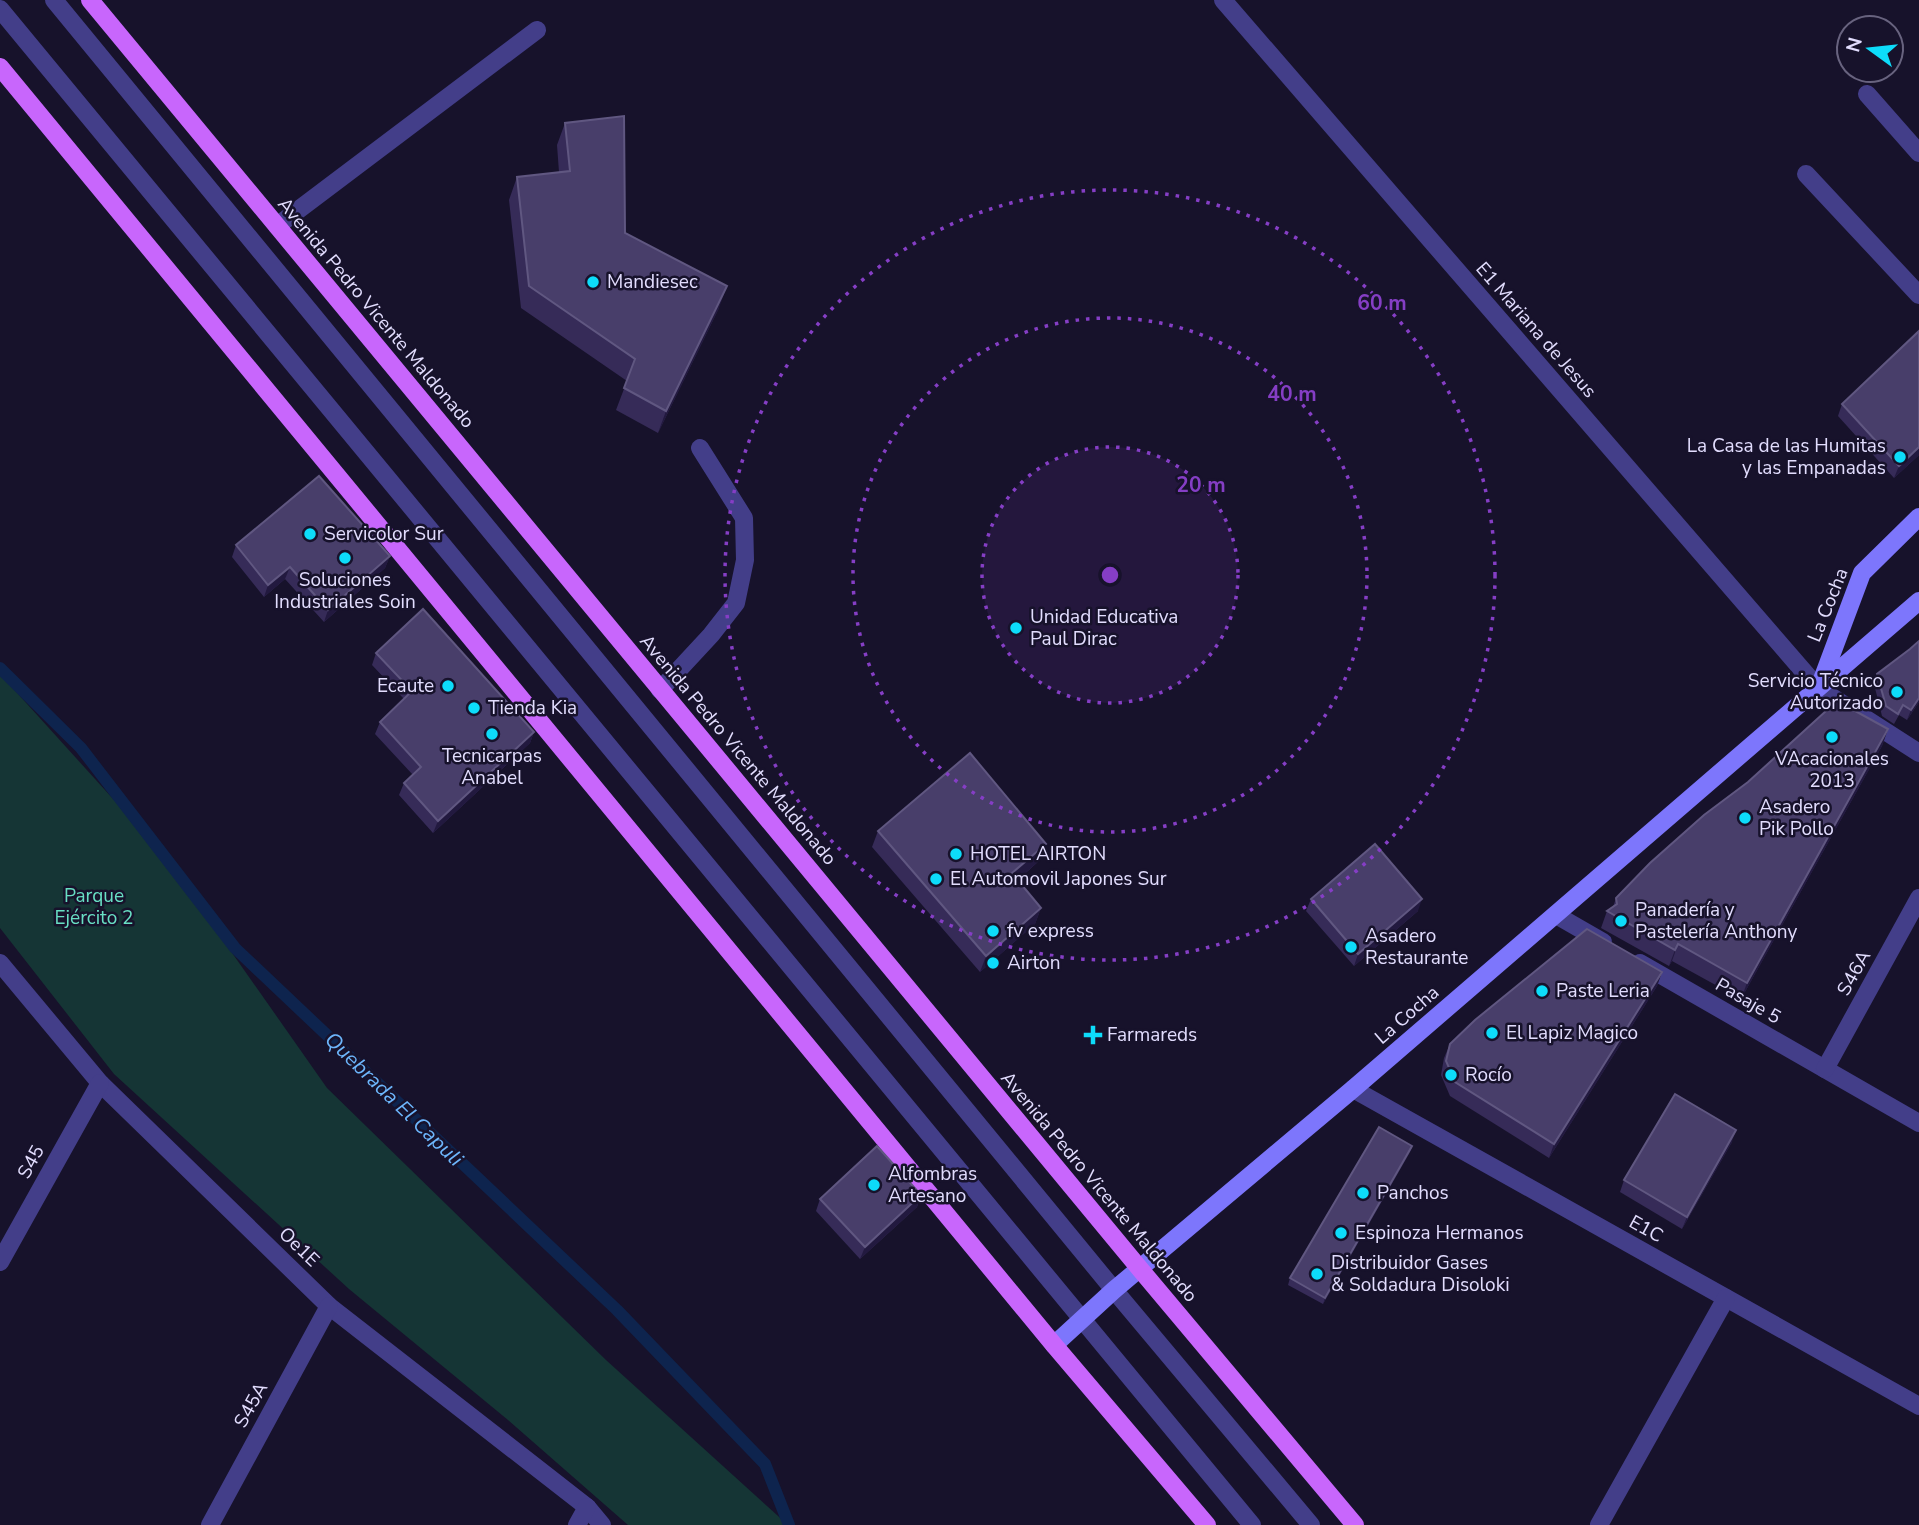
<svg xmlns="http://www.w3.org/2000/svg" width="1919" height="1525" viewBox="0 0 1919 1525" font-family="'Nunito Sans',sans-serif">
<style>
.green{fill:#153535}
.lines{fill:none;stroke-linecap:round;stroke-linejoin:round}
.stream{stroke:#0e244e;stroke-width:12}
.lane{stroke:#433e89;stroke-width:18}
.street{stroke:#433e89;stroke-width:18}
.secondary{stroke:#7d76fc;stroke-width:18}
.primary{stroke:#c866fc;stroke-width:18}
.wall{fill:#362b58}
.shaded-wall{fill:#22193f}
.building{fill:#483e6a;stroke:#605781;stroke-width:2}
.ring{fill:none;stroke:#853ec5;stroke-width:3.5;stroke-dasharray:3.5 7}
.poi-dot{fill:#0ddcfa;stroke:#17122b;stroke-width:2.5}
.labels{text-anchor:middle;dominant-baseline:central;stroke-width:5;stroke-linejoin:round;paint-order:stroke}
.poi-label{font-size:19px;fill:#e2ddfe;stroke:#17122b;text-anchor:start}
.street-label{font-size:19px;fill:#e2ddfe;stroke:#17122b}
.park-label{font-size:19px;fill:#68dfc4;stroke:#17122b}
.water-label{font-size:21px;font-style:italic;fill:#6db6fc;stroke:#17122b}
.centre{fill:#853ec5;stroke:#17122b;stroke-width:3.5}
.ring-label{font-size:21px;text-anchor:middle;font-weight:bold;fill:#853ec5;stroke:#17122b;stroke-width:5;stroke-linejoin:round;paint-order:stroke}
</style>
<rect width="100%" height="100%" fill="#17122b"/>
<!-- green -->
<polygon class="green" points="0,674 162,853 327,1088 606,1360 788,1525 628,1525 508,1420 349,1289 114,1074 0,928"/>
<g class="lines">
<!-- stream -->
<polyline class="stream" points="0,668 81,748 235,948 617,1310 765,1464 789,1525"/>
<!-- lane -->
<g class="lane">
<polyline points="54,0 1114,1290 1311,1525"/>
<polyline points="0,9 1252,1525"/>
<polyline points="1867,94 1919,153"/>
<polyline points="1806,174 1919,295"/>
<polyline points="277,226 537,30"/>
<polyline points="660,690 711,635 736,603 745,560 744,518 700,448"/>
</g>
<!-- street -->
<g class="street">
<polyline points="1223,0 1818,688 1919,753"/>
<polyline points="1556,915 1603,942"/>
<polyline points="0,963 100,1083 329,1306 587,1507 602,1525"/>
<polyline points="1640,963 1919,1123"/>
<polyline points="1825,1069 1919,898"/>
<polyline points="1353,1089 1919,1406"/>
<polyline points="0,1262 100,1083"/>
<polyline points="210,1525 329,1306"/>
<polyline points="577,1525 587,1507"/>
<polyline points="1599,1525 1726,1298"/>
</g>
<!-- secondary -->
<g class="secondary">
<polyline points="1820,685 1862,573 1919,517"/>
<polyline points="1054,1345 1114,1290 1353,1089 1919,601"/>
</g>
<!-- primary -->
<g class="primary">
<polyline points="90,0 1140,1269 1355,1525"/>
<polyline points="0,67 1054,1345 1207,1525"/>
</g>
</g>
<!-- wall -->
<g class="wall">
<polygon points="565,123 625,233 719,308 658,433 616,410 627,381 521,308 509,200 517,177 559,172 557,145"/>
<polygon points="1842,404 1919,455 1894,478 1838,416"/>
<polygon points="236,545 390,556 385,568 324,622 285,579 264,597 232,557"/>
<polygon points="1919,641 1919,702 1907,720 1899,715 1894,724 1882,716 1874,684 1877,674 1910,649"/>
<polygon points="376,653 534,732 530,743 433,833 399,795 404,783 413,775 375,734 380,722 404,699 372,665"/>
<polygon points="1888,729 1882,746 1741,999 1672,961 1669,966 1601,928 1607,911 1613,907 1616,898"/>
<polygon points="878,831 1046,844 1040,860 1018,880 1041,908 1035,924 980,972 872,847"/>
<polygon points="1311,899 1418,911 1354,966 1306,911"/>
<polygon points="1662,972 1657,986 1549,1158 1450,1096 1441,1075 1444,1058 1450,1044"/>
<polygon points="1732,1142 1682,1229 1620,1192 1624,1180"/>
<polygon points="1412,1146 1410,1152 1323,1304 1288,1285 1290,1278"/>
<polygon points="921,1195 917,1207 860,1259 816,1211 820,1199"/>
</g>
<!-- shaded-wall -->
<g class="shaded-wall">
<polygon points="727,286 719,308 658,433 666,411"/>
<polygon points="1919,447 1919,455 1894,478 1899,466"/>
<polygon points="390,556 385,568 324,622 328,610"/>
<polygon points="290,567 285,579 264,597 268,585"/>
<polygon points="1919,698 1919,702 1907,720 1911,710"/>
<polygon points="1888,729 1882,746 1741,999 1747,983"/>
<polygon points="534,732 530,743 433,833 438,821"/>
<polygon points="1046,844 1040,860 1006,890 1012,873"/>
<polygon points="1422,899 1418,911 1354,966 1358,954"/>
<polygon points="1041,908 1035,924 980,972 986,956"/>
<polygon points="1678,944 1672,961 1669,966 1675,950"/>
<polygon points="1662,972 1657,986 1549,1158 1554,1144"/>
<polygon points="1736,1130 1732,1142 1682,1229 1687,1217"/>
<polygon points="1412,1146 1410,1152 1323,1304 1325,1298"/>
<polygon points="921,1195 917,1207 860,1259 865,1247"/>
</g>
<!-- building -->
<g class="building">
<polygon points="624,116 625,233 727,286 666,411 624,388 635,359 529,286 517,177 570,171 565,123"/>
<polygon points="1919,331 1919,447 1899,466 1842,404"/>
<polygon points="319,476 390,556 328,610 290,567 268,585 236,545"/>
<polygon points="423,609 534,732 438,821 404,783 421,767 380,722 412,691 376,653"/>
<polygon points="1919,641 1919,698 1911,710 1903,705 1898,714 1886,706 1877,674 1910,649"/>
<polygon points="1837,701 1888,729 1747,983 1678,944 1675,950 1607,911 1617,904 1616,898 1650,863 1704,815 1748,782"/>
<polygon points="970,753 1046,844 1012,873 1041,908 986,956 878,831"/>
<polygon points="1375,844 1422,899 1358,954 1311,899"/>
<polygon points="1587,929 1662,972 1554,1144 1455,1082 1446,1061 1450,1044 1475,1020"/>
<polygon points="1675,1094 1736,1130 1687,1217 1624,1180"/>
<polygon points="1379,1127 1412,1146 1325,1298 1290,1278"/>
<polygon points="877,1146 921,1195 865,1247 820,1199"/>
</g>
<!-- distance rings -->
<circle cx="1110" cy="575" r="128" fill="#853ec5" fill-opacity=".12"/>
<g class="ring">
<circle cx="1110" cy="575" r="128"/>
<circle cx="1110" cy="575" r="257"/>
<circle cx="1110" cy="575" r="385"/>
</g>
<!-- markers -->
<g class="poi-dot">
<circle cx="593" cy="282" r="7"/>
<circle cx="1900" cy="457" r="7"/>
<circle cx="310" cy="534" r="7"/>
<circle cx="345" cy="558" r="7"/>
<circle cx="1016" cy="628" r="7"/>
<circle cx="448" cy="686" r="7"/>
<circle cx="1897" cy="692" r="7"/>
<circle cx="474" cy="708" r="7"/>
<circle cx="492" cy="734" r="7"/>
<circle cx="1832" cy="737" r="7"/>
<circle cx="1745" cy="818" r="7"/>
<circle cx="956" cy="854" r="7"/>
<circle cx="936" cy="879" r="7"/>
<circle cx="1621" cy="921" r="7"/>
<circle cx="993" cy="931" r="7"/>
<circle cx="1351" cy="947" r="7"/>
<circle cx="993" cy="963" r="7"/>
<circle cx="1542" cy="991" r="7"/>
<circle cx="1492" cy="1033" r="7"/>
<path d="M1089.5 1024.5h7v7h7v7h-7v7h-7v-7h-7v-7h7z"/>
<circle cx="1451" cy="1075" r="7"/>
<circle cx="874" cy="1185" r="7"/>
<circle cx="1363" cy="1193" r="7"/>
<circle cx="1341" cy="1233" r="7"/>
<circle cx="1317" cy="1274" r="7"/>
</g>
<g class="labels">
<!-- poi labels -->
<g class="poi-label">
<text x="607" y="282">Mandiesec</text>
<text x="1886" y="446" text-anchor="end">La Casa de las Humitas<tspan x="1886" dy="22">y las Empanadas</tspan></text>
<text x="324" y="534">Servicolor Sur</text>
<text x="345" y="580" text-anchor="middle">Soluciones<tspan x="345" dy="22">Industriales Soin</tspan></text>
<text x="1030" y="617">Unidad Educativa<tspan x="1030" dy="22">Paul Dirac</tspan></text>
<text x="1883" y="681" text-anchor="end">Servicio Técnico<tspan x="1883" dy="22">Autorizado</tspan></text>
<text x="434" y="686" text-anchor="end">Ecaute</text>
<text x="488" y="708">Tienda Kia</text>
<text x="492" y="756" text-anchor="middle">Tecnicarpas<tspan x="492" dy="22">Anabel</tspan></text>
<text x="1832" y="759" text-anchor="middle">VAcacionales<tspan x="1832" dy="22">2013</tspan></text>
<text x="1759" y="807">Asadero<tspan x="1759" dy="22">Pik Pollo</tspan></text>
<text x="970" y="854">HOTEL AIRTON</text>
<text x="950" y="879">El Automovil Japones Sur</text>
<text x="1635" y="910">Panadería y<tspan x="1635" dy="22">Pastelería Anthony</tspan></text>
<text x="1007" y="931">fv express</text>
<text x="1365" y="936">Asadero<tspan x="1365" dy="22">Restaurante</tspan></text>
<text x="1007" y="963">Airton</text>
<text x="1556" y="991">Paste Leria</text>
<text x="1506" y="1033">El Lapiz Magico</text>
<text x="1107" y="1035">Farmareds</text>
<text x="1465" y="1075">Rocío</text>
<text x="888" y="1174">Alfombras<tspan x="888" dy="22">Artesano</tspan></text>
<text x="1377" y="1193">Panchos</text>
<text x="1355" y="1233">Espinoza Hermanos</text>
<text x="1331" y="1263">Distribuidor Gases<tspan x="1331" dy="22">&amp; Soldadura Disoloki</tspan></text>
</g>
<!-- street labels -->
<g class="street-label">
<text transform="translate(376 313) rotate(50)">Avenida Pedro Vicente Maldonado</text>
<text transform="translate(1536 330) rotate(49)">E1 Mariana de Jesus</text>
<text transform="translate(1828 605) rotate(-68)">La Cocha</text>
<text transform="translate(738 750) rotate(50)">Avenida Pedro Vicente Maldonado</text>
<text transform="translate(1854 973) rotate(-61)">S46A</text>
<text transform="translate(1748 1001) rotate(30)">Pasaje 5</text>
<text transform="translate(1407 1015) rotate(-41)">La Cocha</text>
<text transform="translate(31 1162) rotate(-61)">S45</text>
<text transform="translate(1099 1187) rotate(50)">Avenida Pedro Vicente Maldonado</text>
<text transform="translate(1646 1229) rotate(29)">E1C</text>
<text transform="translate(299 1247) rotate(44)">Oe1E</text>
<text transform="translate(251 1405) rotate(-61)">S45A</text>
</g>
<!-- park labels -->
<g class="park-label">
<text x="94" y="896">Parque<tspan x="94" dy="22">Ejército 2</tspan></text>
</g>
<!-- water labels -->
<g class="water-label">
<text transform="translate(394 1099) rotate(44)">Quebrada El Capuli</text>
</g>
</g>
<circle cx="1110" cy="575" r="10" class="centre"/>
<g class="ring-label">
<text x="1382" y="310">60 m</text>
<text x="1292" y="401">40 m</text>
<text x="1201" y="492">20 m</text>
</g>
<!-- north arrow -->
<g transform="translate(1870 49) rotate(285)"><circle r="33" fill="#17122b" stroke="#68637f" stroke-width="2"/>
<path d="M0-5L12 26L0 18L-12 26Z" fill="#0ddcfa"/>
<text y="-10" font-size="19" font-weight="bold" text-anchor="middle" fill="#e2ddfe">N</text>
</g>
</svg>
